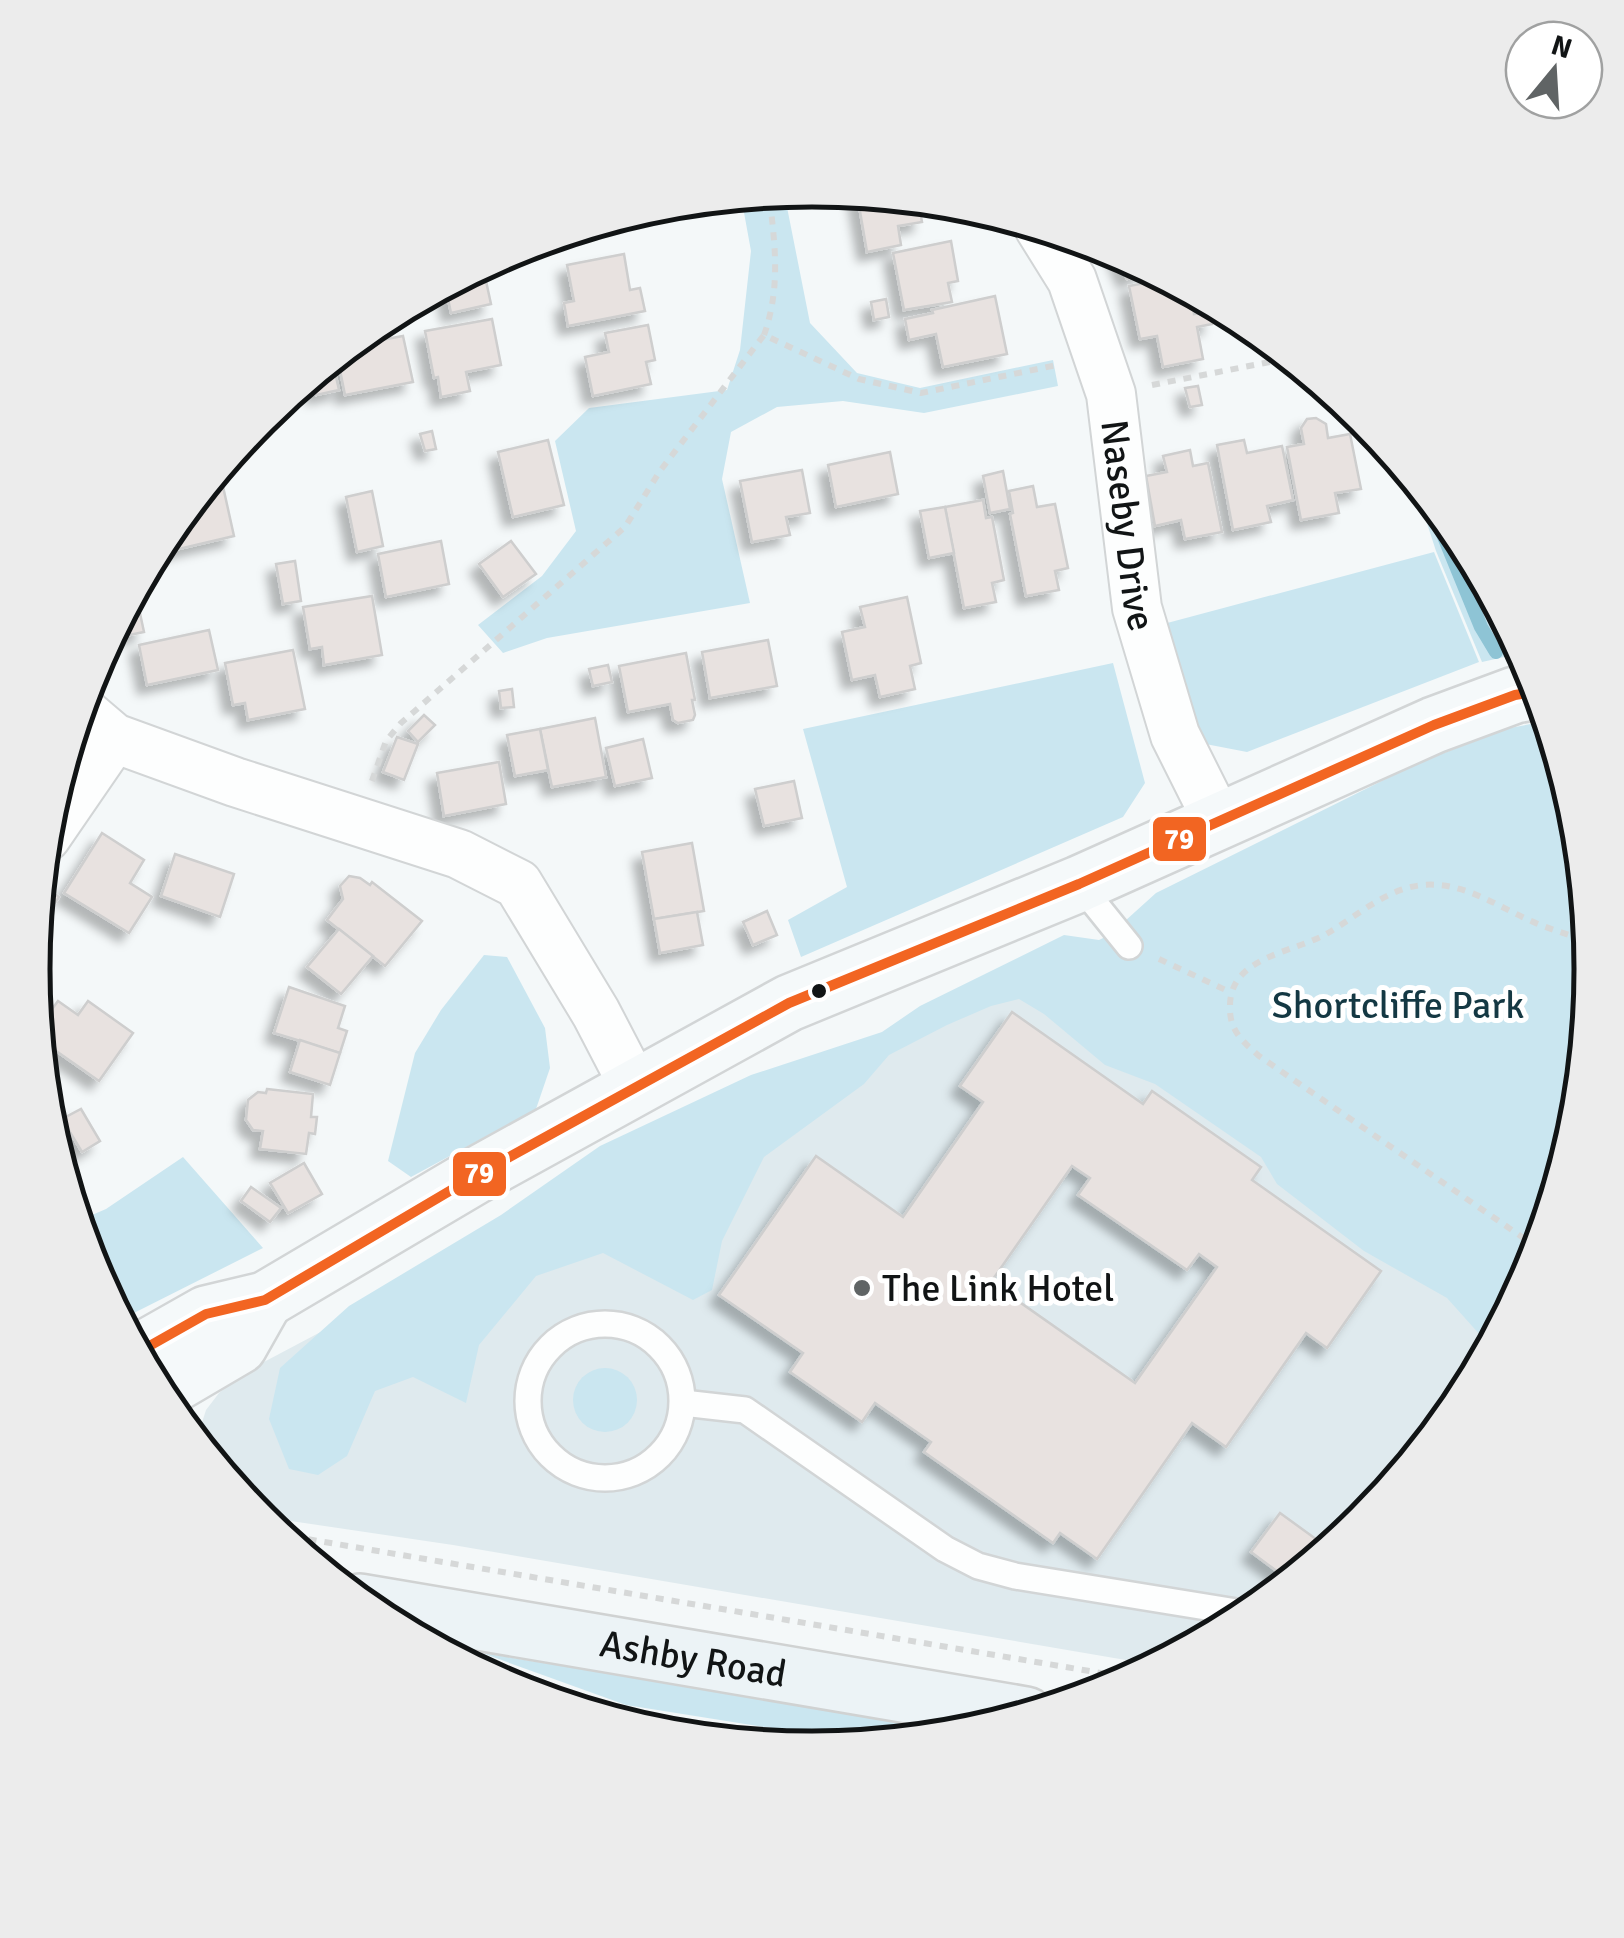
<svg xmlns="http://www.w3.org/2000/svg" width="1624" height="1938" viewBox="0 0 1624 1938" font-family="Signika,sans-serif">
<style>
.built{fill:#dfeaee}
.green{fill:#cae6f0}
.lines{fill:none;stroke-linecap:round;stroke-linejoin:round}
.stream{stroke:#8ec4d5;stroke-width:14}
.building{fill:#e8e2e0;stroke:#cecece;stroke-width:2.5;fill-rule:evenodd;filter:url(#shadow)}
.lane-casing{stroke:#d2d5d6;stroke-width:30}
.street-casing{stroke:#d2d5d6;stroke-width:52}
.secondary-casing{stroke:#d2d5d6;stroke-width:60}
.primary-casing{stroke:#d0d2d2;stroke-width:60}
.path{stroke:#d6d8d8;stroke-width:6;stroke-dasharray:8 8;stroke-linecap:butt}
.lane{stroke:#fdfefe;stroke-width:25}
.street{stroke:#fdfefe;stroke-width:48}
.secondary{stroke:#f5f9fa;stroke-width:55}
.primary{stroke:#ecf3f6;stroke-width:55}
.bus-1-casing{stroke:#fff;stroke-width:18}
.bus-1{stroke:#f26522;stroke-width:10}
.bus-dot{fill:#111415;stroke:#fff;stroke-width:4}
.poi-dot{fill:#606465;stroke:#fff;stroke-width:4}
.labels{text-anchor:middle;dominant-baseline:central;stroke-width:10;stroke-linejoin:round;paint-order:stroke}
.street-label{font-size:38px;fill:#111415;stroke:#fff}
.park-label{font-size:38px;fill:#143843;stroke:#fff}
.poi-label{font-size:38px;fill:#111415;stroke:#fff;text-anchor:start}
.rim{fill:none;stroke:#111415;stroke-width:5}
.line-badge{stroke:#fff;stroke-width:4}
.badge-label{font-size:28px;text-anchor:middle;font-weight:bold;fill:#fff}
</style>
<defs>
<filter id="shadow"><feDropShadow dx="-9" dy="9" stdDeviation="5" flood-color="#0004"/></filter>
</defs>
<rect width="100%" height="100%" fill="#f4f8f9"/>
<!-- built -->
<polygon class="built" points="1022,976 1507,1314 1460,1403 1363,1521 1245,1617 1155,1665 453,1545 257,1516 196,1441 206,1410 219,1393 247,1371 789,1084"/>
<!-- green -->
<g class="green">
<polygon points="784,192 810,323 857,373 920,388 1053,360 1058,386 924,413 843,401 777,407 731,432 722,479 750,603 547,638 503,653 478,625 542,576 576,531 555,441 589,408 727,390 740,350 751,251 741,196"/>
<polygon points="1412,477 1460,536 1522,653 1482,662 1436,551"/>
<polygon points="1434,552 1479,662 1247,752 1190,741 1156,626"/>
<polygon points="1113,663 1145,783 1123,817 801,957 788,920 847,887 803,729"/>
<polygon points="1547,721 1577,817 1591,970 1576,1122 1532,1268 1490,1346 1447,1298 1364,1251 1277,1184 1261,1157 1155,1084 1105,1065 1044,1014 1019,999 991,1006 947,1025 889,1055 864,1084 764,1157 722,1241 712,1290 693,1300 603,1253 536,1276 479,1345 466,1403 413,1377 375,1391 347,1456 318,1475 289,1469 269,1419 280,1368 349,1306 501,1215 600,1146 751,1075 882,1032 920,1006 1064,935 1099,940 1128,926 1125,921 1156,893 1420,762 1510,728"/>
<polygon points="484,955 507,957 545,1028 550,1068 536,1109 411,1177 388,1161 415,1053 441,1010"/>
<polygon points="183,1157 263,1248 120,1320 92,1267 78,1221 106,1209"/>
<circle cx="605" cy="1400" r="32"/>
<polygon points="482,1653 969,1732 865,1743 626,1705"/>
</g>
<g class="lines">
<!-- stream -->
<polyline class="stream" points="1427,495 1481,627 1496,652"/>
</g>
<!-- building -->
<g class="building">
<polygon points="857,194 918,200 922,222 898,226 901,245 867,252"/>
<polygon points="951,241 958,281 948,283 952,302 904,310 893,253"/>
<polygon points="1115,251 1149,269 1127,279"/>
<polygon points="624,254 630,290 640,288 645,311 568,326 564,303 574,301 567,265"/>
<polygon points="1166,279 1211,302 1193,306 1194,314 1209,312 1212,324 1197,327 1203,359 1163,367 1157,336 1140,339 1129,286"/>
<polygon points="486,281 491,304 451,313 446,289"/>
<polygon points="995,296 1007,354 943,367 936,334 909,340 905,319 933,313 932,310"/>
<polygon points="886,299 889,317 874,320 871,302"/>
<polygon points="492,319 501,365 466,372 470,391 441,397 438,377 434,378 425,331"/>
<polygon points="648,325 655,360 646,362 651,384 593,396 585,357 609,352 605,333"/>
<polygon points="403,336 413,382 345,395 337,355 348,346"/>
<polygon points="332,359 339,390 316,395 312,376"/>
<polygon points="1198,386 1202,405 1190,407 1185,388"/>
<polygon points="1316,418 1326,424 1328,438 1350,434 1361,489 1335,493 1339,513 1301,520 1287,447 1304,444 1301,428 1307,419"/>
<polygon points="432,431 436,449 425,451 420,434"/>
<polygon points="548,440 564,505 513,517 498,452"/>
<polygon points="1244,440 1247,453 1282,446 1293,500 1267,506 1271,522 1233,530 1217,445"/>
<polygon points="1190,450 1193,466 1208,463 1222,532 1185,539 1181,520 1155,526 1146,476 1167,472 1163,456"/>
<polygon points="890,452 898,494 836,507 828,465"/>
<polygon points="802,470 810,513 786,517 790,535 752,542 740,481"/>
<polygon points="1003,471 1010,509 990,513 983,476"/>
<polygon points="220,473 234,536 166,552 164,535 215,474"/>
<polygon points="1033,486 1037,507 1055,504 1068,568 1055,571 1059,590 1026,596 1010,514 1013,513 1009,491"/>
<polygon points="372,491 383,546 357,552 346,497"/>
<polygon points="983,500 986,518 992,517 1004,580 992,583 996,602 964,608 945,507"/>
<polygon points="945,507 954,553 929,558 920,511"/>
<polygon points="441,541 449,584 386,597 378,554"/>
<polygon points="511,541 536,574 503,597 479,564"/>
<polygon points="295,561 301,601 283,604 276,564"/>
<polygon points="135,590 144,632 109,639"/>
<polygon points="372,596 382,655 324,665 322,647 310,649 303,607"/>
<polygon points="907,597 921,663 910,666 915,689 880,697 875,675 852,680 842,632 865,627 860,607"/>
<polygon points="209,630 218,670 147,685 139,645"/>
<polygon points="768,640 777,686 710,698 702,652"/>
<polygon points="293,650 305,709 248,720 245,703 233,705 225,663"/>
<polygon points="686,653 695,700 692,700 695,715 693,720 678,723 673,720 670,704 628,712 619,666"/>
<polygon points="608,665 612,682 593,686 589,669"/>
<polygon points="512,689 514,707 501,708 499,691"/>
<polygon points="424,715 435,725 418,742 408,731"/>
<polygon points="595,718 606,777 552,787 540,729"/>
<polygon points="540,729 548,770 515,776 507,735"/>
<polygon points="397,737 418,744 404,780 383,772"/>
<polygon points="643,739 652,778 615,786 606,748"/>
<polygon points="499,762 506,804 444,816 437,773"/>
<polygon points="794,781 802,818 764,826 755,789"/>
<polygon points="102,833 144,860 130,883 152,897 129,933 64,893"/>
<polygon points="692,843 704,911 654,919 642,852"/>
<polygon points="175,854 234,874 220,917 161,896"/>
<polygon points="349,876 360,878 370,885 372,882 422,921 385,966 327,920 343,899 340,886"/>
<polygon points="43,886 59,897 50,910 39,902"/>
<polygon points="767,911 777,935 753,945 743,922"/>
<polygon points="697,912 703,945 660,953 654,919"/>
<polygon points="339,929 373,956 341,994 307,967"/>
<polygon points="289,987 345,1006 338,1028 347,1031 340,1053 274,1033"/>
<polygon points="58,1001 78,1015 88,1001 133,1033 99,1081 39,1039 38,1028"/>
<path d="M1012,1012L1143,1104L1152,1091L1261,1167L1252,1180L1381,1271L1327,1348L1306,1333L1226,1447L1192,1423L1097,1559L1060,1533L1053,1543L924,1452L931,1442L875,1403L862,1422L790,1372L803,1353L719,1295L816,1156L903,1217L983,1102L960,1086ZM1072,1166L1090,1178L1078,1195L1187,1270L1199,1254L1217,1267L1135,1383L991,1282Z"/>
<polygon points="300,1040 340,1053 330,1085 290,1072"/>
<polygon points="43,1080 57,1103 46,1110"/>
<polygon points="267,1089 313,1094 311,1117 317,1117 315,1134 309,1133 306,1154 260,1149 263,1131 253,1130 246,1120 248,1100 258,1092 266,1093"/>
<polygon points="81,1109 100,1141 82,1152 62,1119"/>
<polygon points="304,1163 322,1194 288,1213 270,1183"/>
<polygon points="251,1187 281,1208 270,1222 241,1201"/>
<polygon points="1280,1513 1320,1542 1290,1581 1251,1552"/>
</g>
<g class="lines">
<!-- lane casing -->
<g class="lane-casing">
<g id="lane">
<polyline points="1079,884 1129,946"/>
<circle cx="605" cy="1401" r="77"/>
<polyline points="683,1403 745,1410 945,1549 978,1566 1015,1576 1249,1614"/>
</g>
</g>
<!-- street casing -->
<g class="street-casing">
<g id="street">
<path id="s1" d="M1039,227L1072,280L1111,394L1137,608L1175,735L1219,823"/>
<polyline points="80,709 114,738 235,782 459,854 518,884 596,1013 635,1088"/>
<polyline points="46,837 114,738"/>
</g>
</g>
<!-- secondary casing -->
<g class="secondary-casing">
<g id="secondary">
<polyline points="137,1353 206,1314 265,1300 475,1176 789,1003 1079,884 1434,725 1515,695 1538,691"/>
<polyline points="159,1393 239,1346 265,1300"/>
</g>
</g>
<!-- primary casing -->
<g class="primary-casing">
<g id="primary">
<path id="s2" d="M360,1602L1026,1715"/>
</g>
</g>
<!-- path -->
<g class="path">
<path d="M764,335C781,287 775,244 769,194"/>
<polyline points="1152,385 1290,358"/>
<polyline points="372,781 386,741 401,723 625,527 660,471 764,335 859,379 921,393 1057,365"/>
<polyline points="1159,959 1230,992"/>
<path d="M1538,1248L1259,1056C1242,1041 1229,1030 1230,1006C1230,956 1294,953 1328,933C1357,916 1387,888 1423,885C1465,881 1501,909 1538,924C1555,931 1572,935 1589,943"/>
<polyline points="277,1534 1131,1678"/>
</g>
<!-- lane -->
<use href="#lane" class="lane"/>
<!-- street -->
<use href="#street" class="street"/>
<!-- secondary -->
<use href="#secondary" class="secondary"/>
<!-- primary -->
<use href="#primary" class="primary"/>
<!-- bus-1 casing -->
<g class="bus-1-casing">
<polyline id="bus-1" points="137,1353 206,1314 265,1300 475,1176 789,1003 1079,884 1434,725 1515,695 1538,691"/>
</g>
<!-- bus-1 -->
<use href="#bus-1" class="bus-1"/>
</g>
<!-- markers -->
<circle class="bus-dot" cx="819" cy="991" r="9"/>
<circle class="poi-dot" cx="862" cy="1288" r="10"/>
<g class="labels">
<!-- street labels -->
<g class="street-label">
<text stroke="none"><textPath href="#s1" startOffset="315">Naseby Drive</textPath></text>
<text stroke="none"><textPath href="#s2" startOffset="338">Ashby Road</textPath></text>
</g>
<!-- park labels -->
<g class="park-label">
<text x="1398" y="1005">Shortcliffe Park</text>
</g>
<!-- poi labels -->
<g class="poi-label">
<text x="882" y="1288">The Link Hotel</text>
</g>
</g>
<!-- crop -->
<path d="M0 0H1624V1938H0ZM50 969a762 762 0 1 1 1524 0a762 762 0 1 1-1524 0Z" fill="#ececec" fill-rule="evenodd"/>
<path class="rim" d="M50 969a762 762 0 1 1 1524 0a762 762 0 1 1-1524 0Z"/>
<g class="line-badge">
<rect x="1151" y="815" width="57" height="48" rx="10" fill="#f26522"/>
<rect x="451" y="1150" width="57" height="48" rx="10" fill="#f26522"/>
</g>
<g class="badge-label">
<text x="1179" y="849">79</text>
<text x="479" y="1183">79</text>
</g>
<!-- north arrow -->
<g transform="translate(1554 70) rotate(18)"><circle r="48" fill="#ffffff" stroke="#a0a1a1" stroke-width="2.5"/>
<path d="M0-8L18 38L0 25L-18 38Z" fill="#606465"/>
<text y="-15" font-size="28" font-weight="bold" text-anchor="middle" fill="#111415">N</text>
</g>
</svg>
